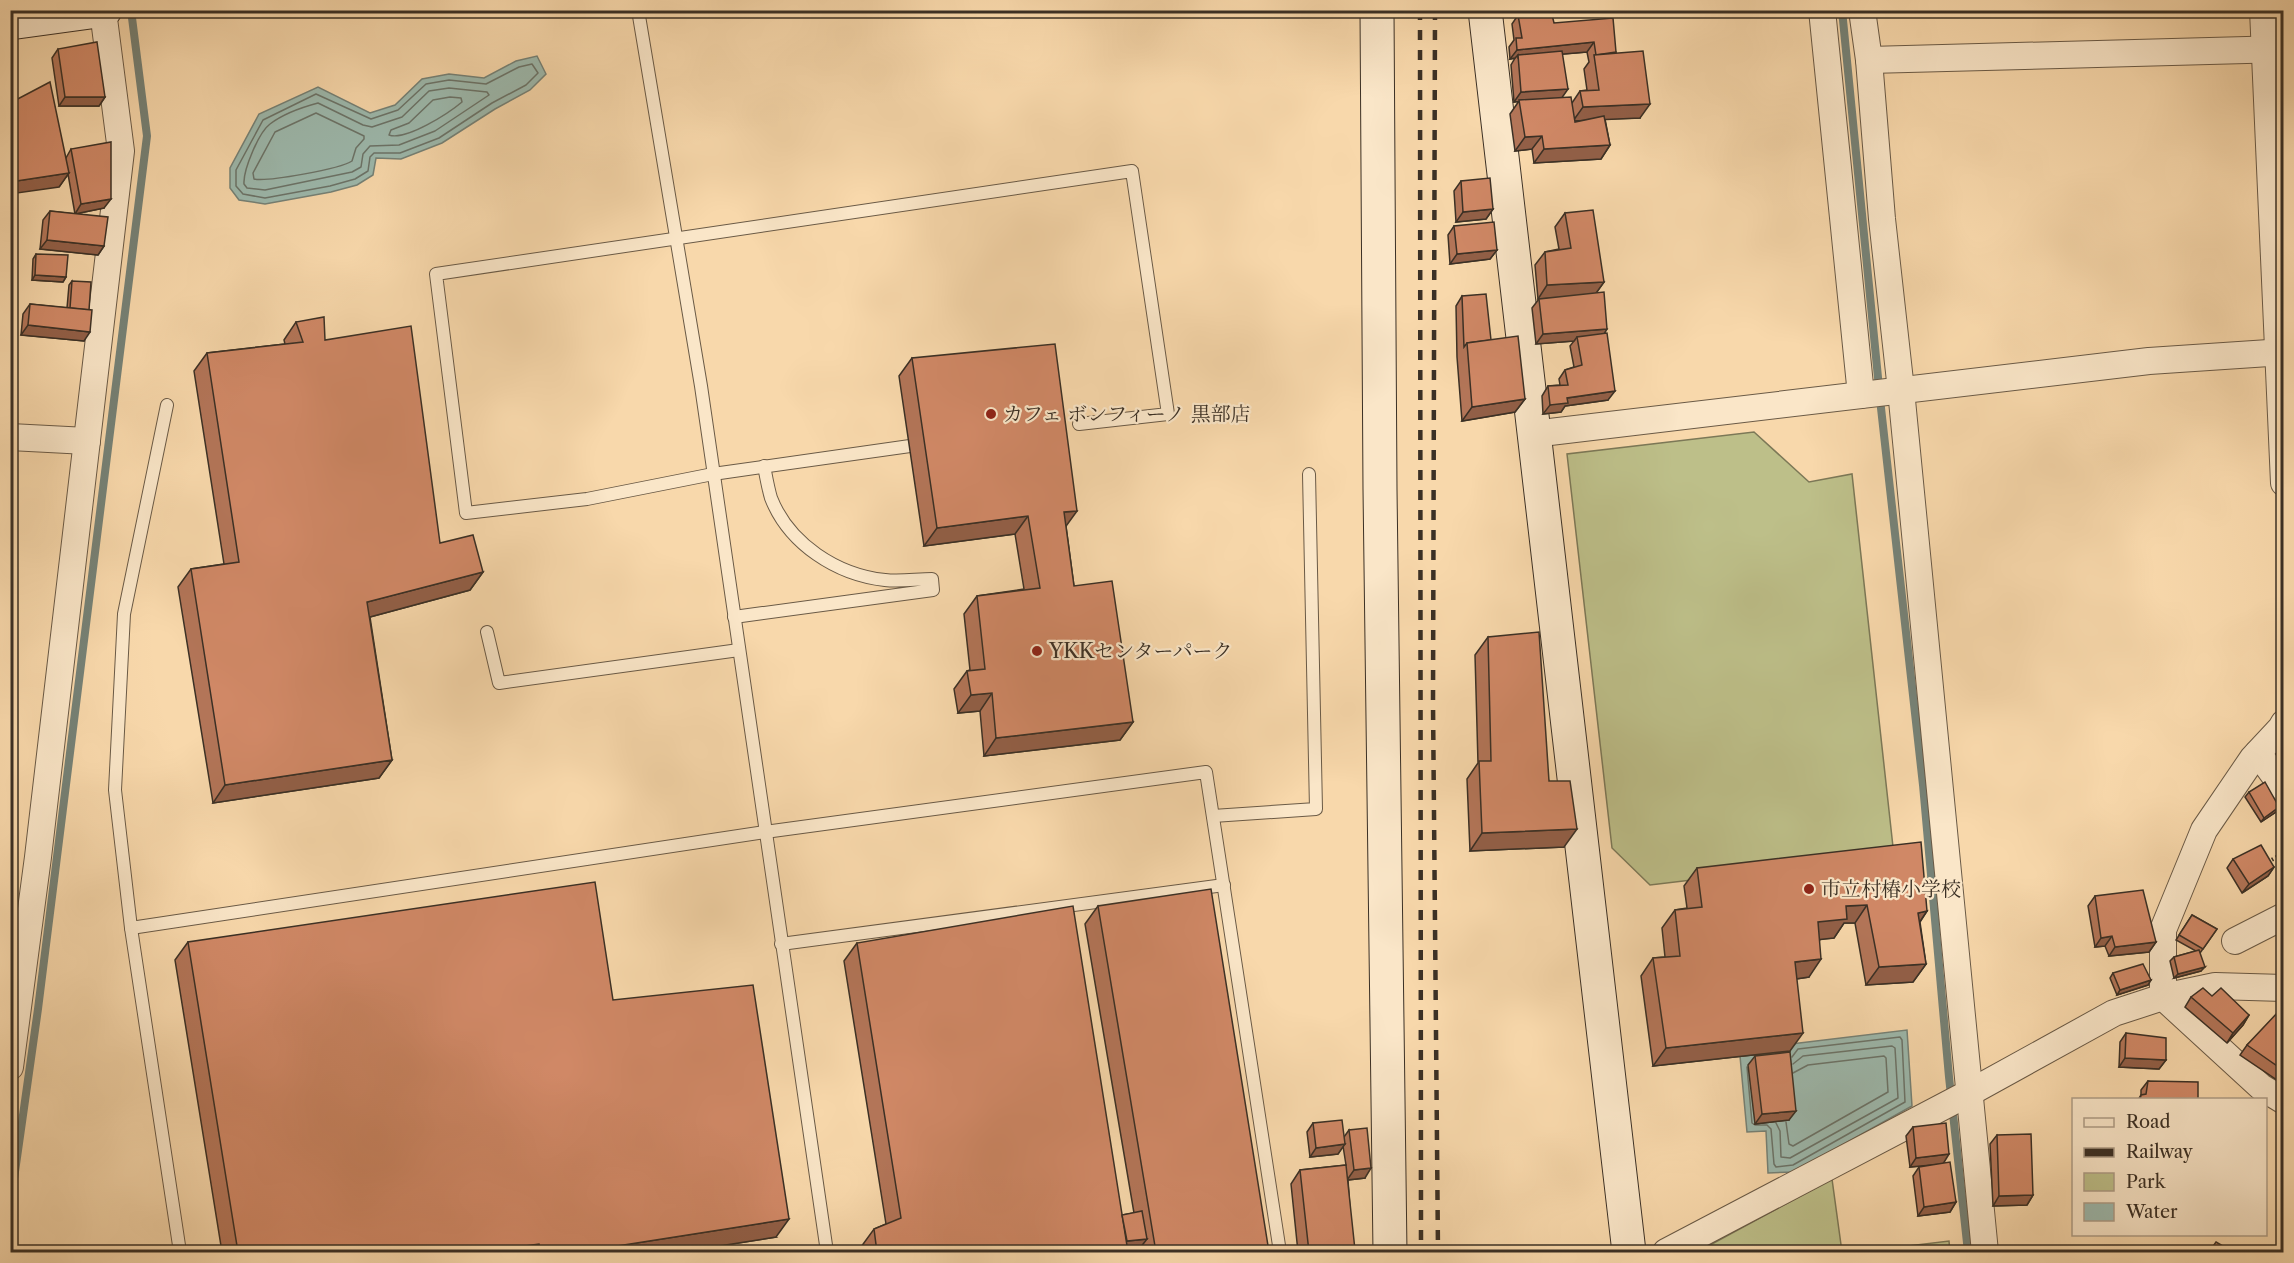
<svg xmlns="http://www.w3.org/2000/svg" width="2294" height="1263" viewBox="0 0 2294 1263" font-family="'Libre Caslon Text','Noto Serif JP',serif">
<style>
.green{fill:#bdbf89;stroke:#7c7857;stroke-width:1.5}
.water{fill:#9db9ad;stroke:#768277;stroke-width:1.5}
.lines{fill:none;stroke-linecap:round;stroke-linejoin:round}
.shore{stroke:#6c7469;stroke-width:1.5}
.stream{stroke:#768277;stroke-width:8}
.lane-casing{stroke:#6a5a46;stroke-width:14}
.street-casing{stroke:#6a5a46;stroke-width:28}
.secondary-casing{stroke:#3b3025;stroke-width:35}
.path{stroke:#3b3025;stroke-width:4;stroke-dasharray:1.5 3;stroke-linecap:butt}
.lane{stroke:#fae6c8;stroke-width:12}
.street{stroke:#fae6c8;stroke-width:26}
.secondary{stroke:#fae6c8;stroke-width:33}
.rail{stroke:#3b3025;stroke-width:4.5;stroke-dasharray:10 10;stroke-linecap:butt}
.wall{fill:#b37558;stroke:#3b3025;stroke-width:1.5;fill-rule:evenodd}
.shaded-wall{fill:#925f47;stroke:#3b3025;stroke-width:1.5}
.building{fill:#d08866;stroke:#3b3025;stroke-width:1.5}
.poi-dot{fill:#8f2418;stroke:#fae6c8;stroke-width:2}
.labels{text-anchor:middle;dominant-baseline:central;stroke-width:4.5;stroke-linejoin:round;paint-order:stroke}
.poi-label{font-size:20px;fill:#3b3025;stroke:#fae6c8;text-anchor:start}
</style>
<rect width="100%" height="100%" fill="#f8d8ab"/>
<filter id="stains"><feTurbulence type="fractalNoise" baseFrequency=".00333" numOctaves="4"/><feColorMatrix values="0 0 0 0 .2 0 0 0 0 .09 0 0 0 0 .02 0 0 0 .5 -.17"/></filter>
<radialGradient id="worn" r=".72"><stop offset=".6" stop-color="#630" stop-opacity="0"/><stop offset="1" stop-color="#630" stop-opacity=".3"/></radialGradient>
<!-- green -->
<g class="green">
<polygon points="1754,432 1809,482 1852,474 1894,856 1650,885 1612,848 1567,454"/>
<polygon points="1832,1179 1842,1252 1697,1252"/>
<polygon points="1949,1241 1950,1252 1858,1252"/>
</g>
<!-- water -->
<g class="water">
<polygon points="537,56 546,74 530,90 495,109 442,143 401,159 376,158 373,175 357,185 331,192 265,204 239,200 230,188 230,168 259,114 318,87 370,113 395,105 422,79 449,74 484,78 516,61"/>
<polygon points="1907,1030 1912,1106 1794,1172 1768,1173 1766,1131 1747,1132 1740,1056 1791,1044"/>
</g>
<g class="lines">
<!-- shore -->
<g class="shore">
<polygon points="532,64 538,73 526,85 492,103 439,138 400,153 374,153 370,157 368,171 355,179 330,186 265,198 243,194 236,186 236,170 263,120 316,94 371,119 398,110 426,84 449,80 486,84 519,67"/>
<path d="M449,88L487,92L489,95L435,131L399,145L370,146L363,154L361,167L352,172L265,190L247,188L244,184C243,170 259,132 270,124C283,114 303,107 318,103L363,125L372,127L402,117L429,91Z"/>
<path d="M450,97L461,98L462,102C449,113 406,141 389,135L391,130L409,123L433,100Z"/>
<path d="M316,113L364,136V139L356,148L352,161C340,169 267,182 254,179L253,173L275,132Z"/>
<polyline points="1747,1067 1752,1123 1755,1125 1767,1125 1771,1129 1774,1164 1776,1167 1793,1165 1905,1102 1902,1040 1900,1037 1798,1049 1792,1057"/>
<polyline points="1786,1122 1789,1144 1793,1146 1888,1092 1886,1058 1884,1056 1808,1065 1793,1073"/>
<polyline points="1776,1123 1780,1131 1781,1157 1790,1158 1898,1098 1895,1048 1892,1046 1803,1056 1793,1064"/>
</g>
<!-- stream -->
<g class="stream">
<polyline points="1842,10 1881,408 1923,785 1949,1077 1968,1252"/>
<polyline points="10,1207 38,1009 147,136 131,10"/>
</g>
<!-- lane casing -->
<g class="lane-casing">
<g id="lane">
<polyline points="638,10 701,386 827,1252"/>
<polyline points="167,405 124,614 115,790 131,928 765,832 1206,772 1280,1252"/>
<polyline points="910,446 713,474 587,499 466,513 436,274 1132,171 1168,414 1079,424"/>
<path d="M734,617L933,590L932,579C917,579 900,582 885,580C837,575 789,544 771,498C768,488 766,476 764,466"/>
<polyline points="487,632 499,683 739,650"/>
<polyline points="1213,816 1316,809 1309,474"/>
<polyline points="131,928 180,1252"/>
<polyline points="781,944 1224,885"/>
</g>
</g>
<!-- street casing -->
<g class="street-casing">
<g id="street">
<polyline points="1822,10 1861,395"/>
<polyline points="1862,10 1869,60 1882,219 1901,390 1985,1252"/>
<polyline points="2263,10 2284,483"/>
<polyline points="1869,60 2284,49"/>
<polyline points="1533,434 2149,361 2284,352"/>
<polyline points="10,437 87,441"/>
<polyline points="2284,723 2281,728 2253,758 2204,830 2163,930 2163,997 2261,1087 2284,1101"/>
<polyline points="2258,753 2284,789"/>
<polyline points="2235,941 2284,916"/>
<polyline points="10,1067 38,857 121,151 103,11"/>
<polyline points="1666,1252 1969,1093 2114,1013 2163,997 2215,986 2284,988"/>
</g>
</g>
<!-- secondary casing -->
<g class="secondary-casing">
<g id="secondary">
<polyline points="1377,10 1380,489 1390,1252"/>
<polyline points="1485,10 1629,1252"/>
<polyline points="10,23 105,10"/>
</g>
</g>
<!-- path -->
<polyline class="path" points="2268,862 2284,853"/>
<!-- lane -->
<use href="#lane" class="lane"/>
<!-- street -->
<use href="#street" class="street"/>
<!-- secondary -->
<use href="#secondary" class="secondary"/>
<!-- rail -->
<g class="rail">
<polyline points="1420,10 1421,1252"/>
<polyline points="1435,10 1433,703 1438,1252"/>
</g>
</g>
<!-- wall -->
<g class="wall">
<path d="M1518,15L1554,23L1616,52V53L1640,118L1605,119L1610,145L1601,159L1534,163L1532,149L1515,151L1510,114L1519,101L1514,102L1511,65L1515,58L1510,59L1509,47L1514,40L1512,24ZM1587,52L1589,62L1584,69L1587,90L1580,91L1572,103L1562,98V54Z"/>
<polygon points="58,49 105,97 99,106 59,106 52,58"/>
<polygon points="71,149 104,208 75,214 104,246 98,255 40,249 43,220 50,211 75,214 68,174 59,187 66,158"/>
<polygon points="1461,181 1493,209 1486,219 1456,222 1454,191"/>
<polygon points="1565,213 1604,282 1596,293 1605,333 1608,400 1565,406 1561,412 1543,414 1542,396 1548,386 1560,385 1559,379 1565,370 1574,367 1570,346 1574,341 1536,344 1532,308 1539,299 1543,298 1538,299 1535,265 1545,252 1559,249 1555,227"/>
<polygon points="1454,226 1497,250 1490,259 1450,264 1448,235"/>
<polygon points="36,254 66,277 63,282 32,280 33,259"/>
<polygon points="72,281 84,341 21,335 23,314 30,304 67,308 69,285"/>
<polygon points="1462,296 1525,399 1515,412 1462,421 1457,357 1456,306"/>
<polygon points="296,322 325,340 440,543 483,572 470,590 370,617 392,760 379,778 213,803 178,587 191,569 224,564 194,371 207,353 285,344 284,340"/>
<polygon points="912,358 1066,526 1074,586 1133,722 1120,740 984,756 980,711 958,713 954,689 967,671 970,670 964,614 977,596 1024,589 1015,534 924,546 899,376"/>
<polygon points="1488,637 1549,781 1564,847 1470,851 1467,779 1478,763 1475,655"/>
<polygon points="2249,792 2276,812 2261,822 2245,797"/>
<polygon points="2233,859 2274,867 2268,876 2242,893 2227,868"/>
<polygon points="1697,868 1927,911 1920,922 1926,964 1913,982 1866,985 1855,923 1844,923 1834,938 1820,939 1809,977 1796,979 1790,1051 1653,1066 1641,976 1653,958 1665,957 1662,928 1675,910 1687,908 1684,886"/>
<polygon points="2095,896 2156,942 2149,952 2109,956 2105,946 2095,947 2088,906"/>
<polygon points="1098,906 1269,1252 1141,1252 1140,1248 1128,1250 1128,1252 862,1252 861,1247 874,1229 886,1224 844,961 857,943 1122,1215 1134,1213 1085,924"/>
<polygon points="2192,915 2217,929 2200,953 2201,971 2174,978 2170,961 2174,957 2196,951 2176,940"/>
<polygon points="188,942 776,1237 681,1252 222,1252 175,960"/>
<polygon points="2113,973 2148,985 2117,995 2110,978"/>
<polygon points="2212,996 2249,1015 2243,1025 2227,1043 2185,1007 2191,997"/>
<polygon points="2283,1013 2283,1084 2240,1055 2247,1045"/>
<polygon points="2126,1033 2166,1060 2159,1069 2119,1067 2120,1042"/>
<polygon points="1755,1056 1789,1120 1755,1124 1748,1065"/>
<polygon points="2148,1081 2198,1100 2138,1100 2141,1095 2141,1090"/>
<polygon points="1313,1123 1344,1137 1349,1130 1365,1178 1348,1180 1353,1252 1298,1252 1291,1184 1300,1170 1346,1165 1343,1146 1338,1154 1310,1157 1307,1132"/>
<polygon points="1913,1127 1943,1163 1956,1202 1950,1212 1918,1216 1913,1176 1919,1167 1930,1165 1910,1167 1906,1136"/>
<polygon points="1997,1135 2033,1195 2027,1205 1993,1206 1990,1144"/>
</g>
<!-- shaded-wall -->
<g class="shaded-wall">
<polygon points="1594,42 1587,52 1518,58 1518,55 1515,58 1510,59 1517,50"/>
<polygon points="1568,89 1561,99 1514,102 1521,92"/>
<polygon points="65,97 105,97 99,106 59,106"/>
<polygon points="1650,104 1640,118 1573,121 1583,107"/>
<polygon points="1542,136 1532,149 1515,151 1525,137"/>
<polygon points="1610,145 1601,159 1534,163 1544,149"/>
<polygon points="69,173 59,187 10,194 10,182"/>
<polygon points="111,199 104,208 75,214 81,204"/>
<polygon points="1493,209 1486,219 1456,222 1463,212"/>
<polygon points="47,240 104,246 98,255 40,249"/>
<polygon points="1497,250 1490,259 1450,264 1457,254"/>
<polygon points="35,275 66,277 63,282 32,280"/>
<polygon points="1604,282 1594,296 1538,299 1547,285"/>
<polygon points="28,325 90,332 84,341 21,335"/>
<polygon points="1607,329 1601,339 1577,337 1574,341 1536,344 1543,334"/>
<polygon points="1615,391 1608,400 1565,406 1561,412 1543,414 1550,405 1567,398"/>
<polygon points="1525,399 1515,412 1462,421 1472,407"/>
<polygon points="1077,511 1064,529 1064,512"/>
<polygon points="1028,516 1015,534 924,546 937,528"/>
<polygon points="483,572 470,590 355,621 367,602"/>
<polygon points="992,693 980,711 958,713 971,695"/>
<polygon points="1133,722 1120,740 984,756 996,738"/>
<polygon points="392,760 379,778 213,803 225,785"/>
<polygon points="2279,807 2276,812 2261,822 2264,818"/>
<polygon points="1577,829 1564,847 1470,851 1482,833"/>
<polygon points="2274,867 2268,876 2242,893 2249,884"/>
<polygon points="1867,905 1855,923 1844,923 1834,938 1806,941 1818,922 1846,906"/>
<polygon points="1927,911 1915,929 1918,913"/>
<polygon points="2112,936 2105,946 2095,947 2101,938"/>
<polygon points="2156,942 2149,952 2109,956 2115,947"/>
<polygon points="1821,959 1809,977 1782,981 1795,962"/>
<polygon points="1926,964 1913,982 1866,985 1879,967"/>
<polygon points="2205,967 2201,971 2174,978 2178,974"/>
<polygon points="2151,980 2148,985 2117,995 2120,990"/>
<polygon points="2249,1015 2243,1025 2227,1043 2233,1033"/>
<polygon points="1803,1033 1790,1051 1653,1066 1666,1048"/>
<polygon points="2125,1058 2166,1060 2159,1069 2119,1067"/>
<polygon points="1796,1111 1789,1120 1755,1124 1762,1114"/>
<polygon points="1345,1144 1338,1154 1310,1157 1316,1148"/>
<polygon points="1949,1154 1943,1164 1910,1167 1916,1158"/>
<polygon points="1371,1168 1365,1178 1347,1180 1354,1170"/>
<polygon points="2033,1195 2027,1205 1993,1206 1999,1196"/>
<polygon points="1956,1202 1950,1212 1918,1216 1924,1207"/>
<polygon points="789,1219 776,1237 681,1252 579,1252"/>
<polygon points="1147,1239 1140,1248 1113,1251 1119,1242"/>
<polygon points="539,1244 533,1252 480,1252"/>
<polygon points="1355,1250 1353,1252 1334,1252"/>
</g>
<!-- building -->
<g class="building">
<polygon points="1551,11 1554,23 1613,18 1616,52 1596,55 1594,42 1517,50 1516,38 1522,38 1518,15"/>
<polygon points="97,42 105,97 65,97 58,49"/>
<polygon points="1562,51 1568,89 1521,92 1518,55"/>
<polygon points="1643,51 1650,104 1583,107 1580,91 1599,90 1594,55"/>
<polygon points="50,82 69,173 10,182 10,103"/>
<polygon points="1571,97 1575,122 1604,116 1610,145 1544,149 1542,136 1525,137 1519,100"/>
<polygon points="111,142 111,199 81,204 71,149"/>
<polygon points="1490,178 1493,209 1463,212 1461,181"/>
<polygon points="1593,210 1604,282 1547,285 1545,252 1571,248 1565,213"/>
<polygon points="50,211 108,217 104,246 47,240"/>
<polygon points="1494,222 1497,250 1457,254 1454,226"/>
<polygon points="36,254 68,255 66,277 35,275"/>
<polygon points="72,281 91,282 89,310 70,308"/>
<polygon points="1604,292 1607,329 1543,334 1539,299"/>
<polygon points="1486,294 1491,340 1467,343 1464,347 1462,296"/>
<polygon points="30,304 92,310 90,332 28,325"/>
<polygon points="324,317 325,340 411,326 440,543 473,535 483,572 367,602 392,760 225,785 191,569 239,562 207,353 303,342 296,322"/>
<polygon points="1607,333 1615,391 1567,398 1568,403 1550,405 1548,386 1568,385 1565,370 1582,365 1577,337"/>
<polygon points="1518,336 1525,399 1472,407 1467,343"/>
<polygon points="1055,344 1077,511 1064,512 1074,586 1112,581 1133,722 996,738 992,693 971,695 967,671 985,669 977,596 1040,588 1028,516 937,528 912,358"/>
<polygon points="1539,632 1549,781 1570,781 1577,829 1482,833 1479,761 1491,761 1488,637"/>
<polygon points="2265,782 2279,807 2264,818 2249,792"/>
<polygon points="1921,842 1927,911 1918,913 1926,964 1879,967 1867,905 1846,906 1847,919 1818,922 1821,959 1795,962 1803,1033 1666,1048 1653,958 1680,956 1675,910 1702,907 1697,868"/>
<polygon points="2261,845 2274,867 2249,884 2233,859"/>
<polygon points="595,882 613,1000 753,985 789,1219 579,1252 541,1252 539,1244 480,1252 238,1252 188,942"/>
<polygon points="1211,889 1269,1252 1156,1252 1098,906"/>
<polygon points="2143,890 2156,942 2115,947 2112,936 2101,938 2095,896"/>
<polygon points="1073,906 1128,1252 877,1252 874,1229 901,1218 857,943"/>
<polygon points="2192,915 2217,929 2203,949 2179,935"/>
<polygon points="2199,950 2205,967 2178,974 2174,957"/>
<polygon points="2143,964 2151,980 2120,990 2113,973"/>
<polygon points="2203,988 2212,996 2221,988 2249,1015 2233,1033 2191,997"/>
<polygon points="2279,1011 2283,1013 2283,1070 2247,1045"/>
<polygon points="2126,1033 2166,1038 2166,1060 2125,1058"/>
<polygon points="1790,1052 1796,1111 1762,1114 1755,1056"/>
<polygon points="2148,1081 2198,1082 2198,1100 2140,1100 2141,1095 2146,1094"/>
<polygon points="1342,1120 1345,1144 1316,1148 1313,1123"/>
<polygon points="1946,1123 1949,1154 1916,1158 1913,1127"/>
<polygon points="1367,1128 1371,1168 1354,1170 1349,1130"/>
<polygon points="2031,1134 2033,1195 1999,1196 1997,1135"/>
<polygon points="1950,1162 1956,1202 1924,1207 1919,1167"/>
<polygon points="1346,1165 1355,1250 1334,1252 1309,1252 1300,1170"/>
<polygon points="1142,1211 1147,1239 1127,1241 1122,1215"/>
<polygon points="2216,1242 2233,1252 2209,1252"/>
</g>
<!-- markers -->
<g class="poi-dot">
<circle cx="991" cy="414" r="6"/>
<circle cx="1037" cy="651" r="6"/>
<circle cx="1809" cy="889" r="6"/>
</g>
<g class="labels">
<!-- poi labels -->
<g class="poi-label">
<text x="1003" y="414">カフェ ボンフィーノ 黒部店</text>
<text x="1049" y="651">YKKセンターパーク</text>
<text x="1821" y="889">市立村椿小学校</text>
</g>
</g>
<!-- margin -->
<rect width="2294" height="1263" fill="none" stroke="#f8d8ab" stroke-width="36"/>
<rect x="12" y="12" width="2270" height="1239" fill="none" stroke="#3b3025" stroke-width="3"/>
<rect x="18" y="18" width="2258" height="1227" fill="none" stroke="#3b3025" stroke-width="1.5"/>
<!-- legend -->
<rect x="2072" y="1098" width="195" height="138" fill="#fae6c8" stroke="#ae9d87" stroke-width="1.5"/>
<rect x="2084" y="1118" width="30" height="9" fill="#fae6c8" stroke="#ae9d87" stroke-width="1.5"/>
<text x="2126" y="1128" font-size="18" fill="#3b3025">Road</text>
<rect x="2084" y="1148" width="30" height="9" fill="#3b3025" stroke="#ae9d87" stroke-width="1.5"/>
<text x="2126" y="1158" font-size="18" fill="#3b3025">Railway</text>
<rect x="2084" y="1173" width="30" height="18" fill="#bdbf89" stroke="#ae9d87" stroke-width="1.5"/>
<text x="2126" y="1188" font-size="18" fill="#3b3025">Park</text>
<rect x="2084" y="1203" width="30" height="18" fill="#9db9ad" stroke="#ae9d87" stroke-width="1.5"/>
<text x="2126" y="1218" font-size="18" fill="#3b3025">Water</text>
<rect width="100%" height="100%" filter="url(#stains)"/>
<rect width="100%" height="100%" fill="url(#worn)"/>
</svg>
